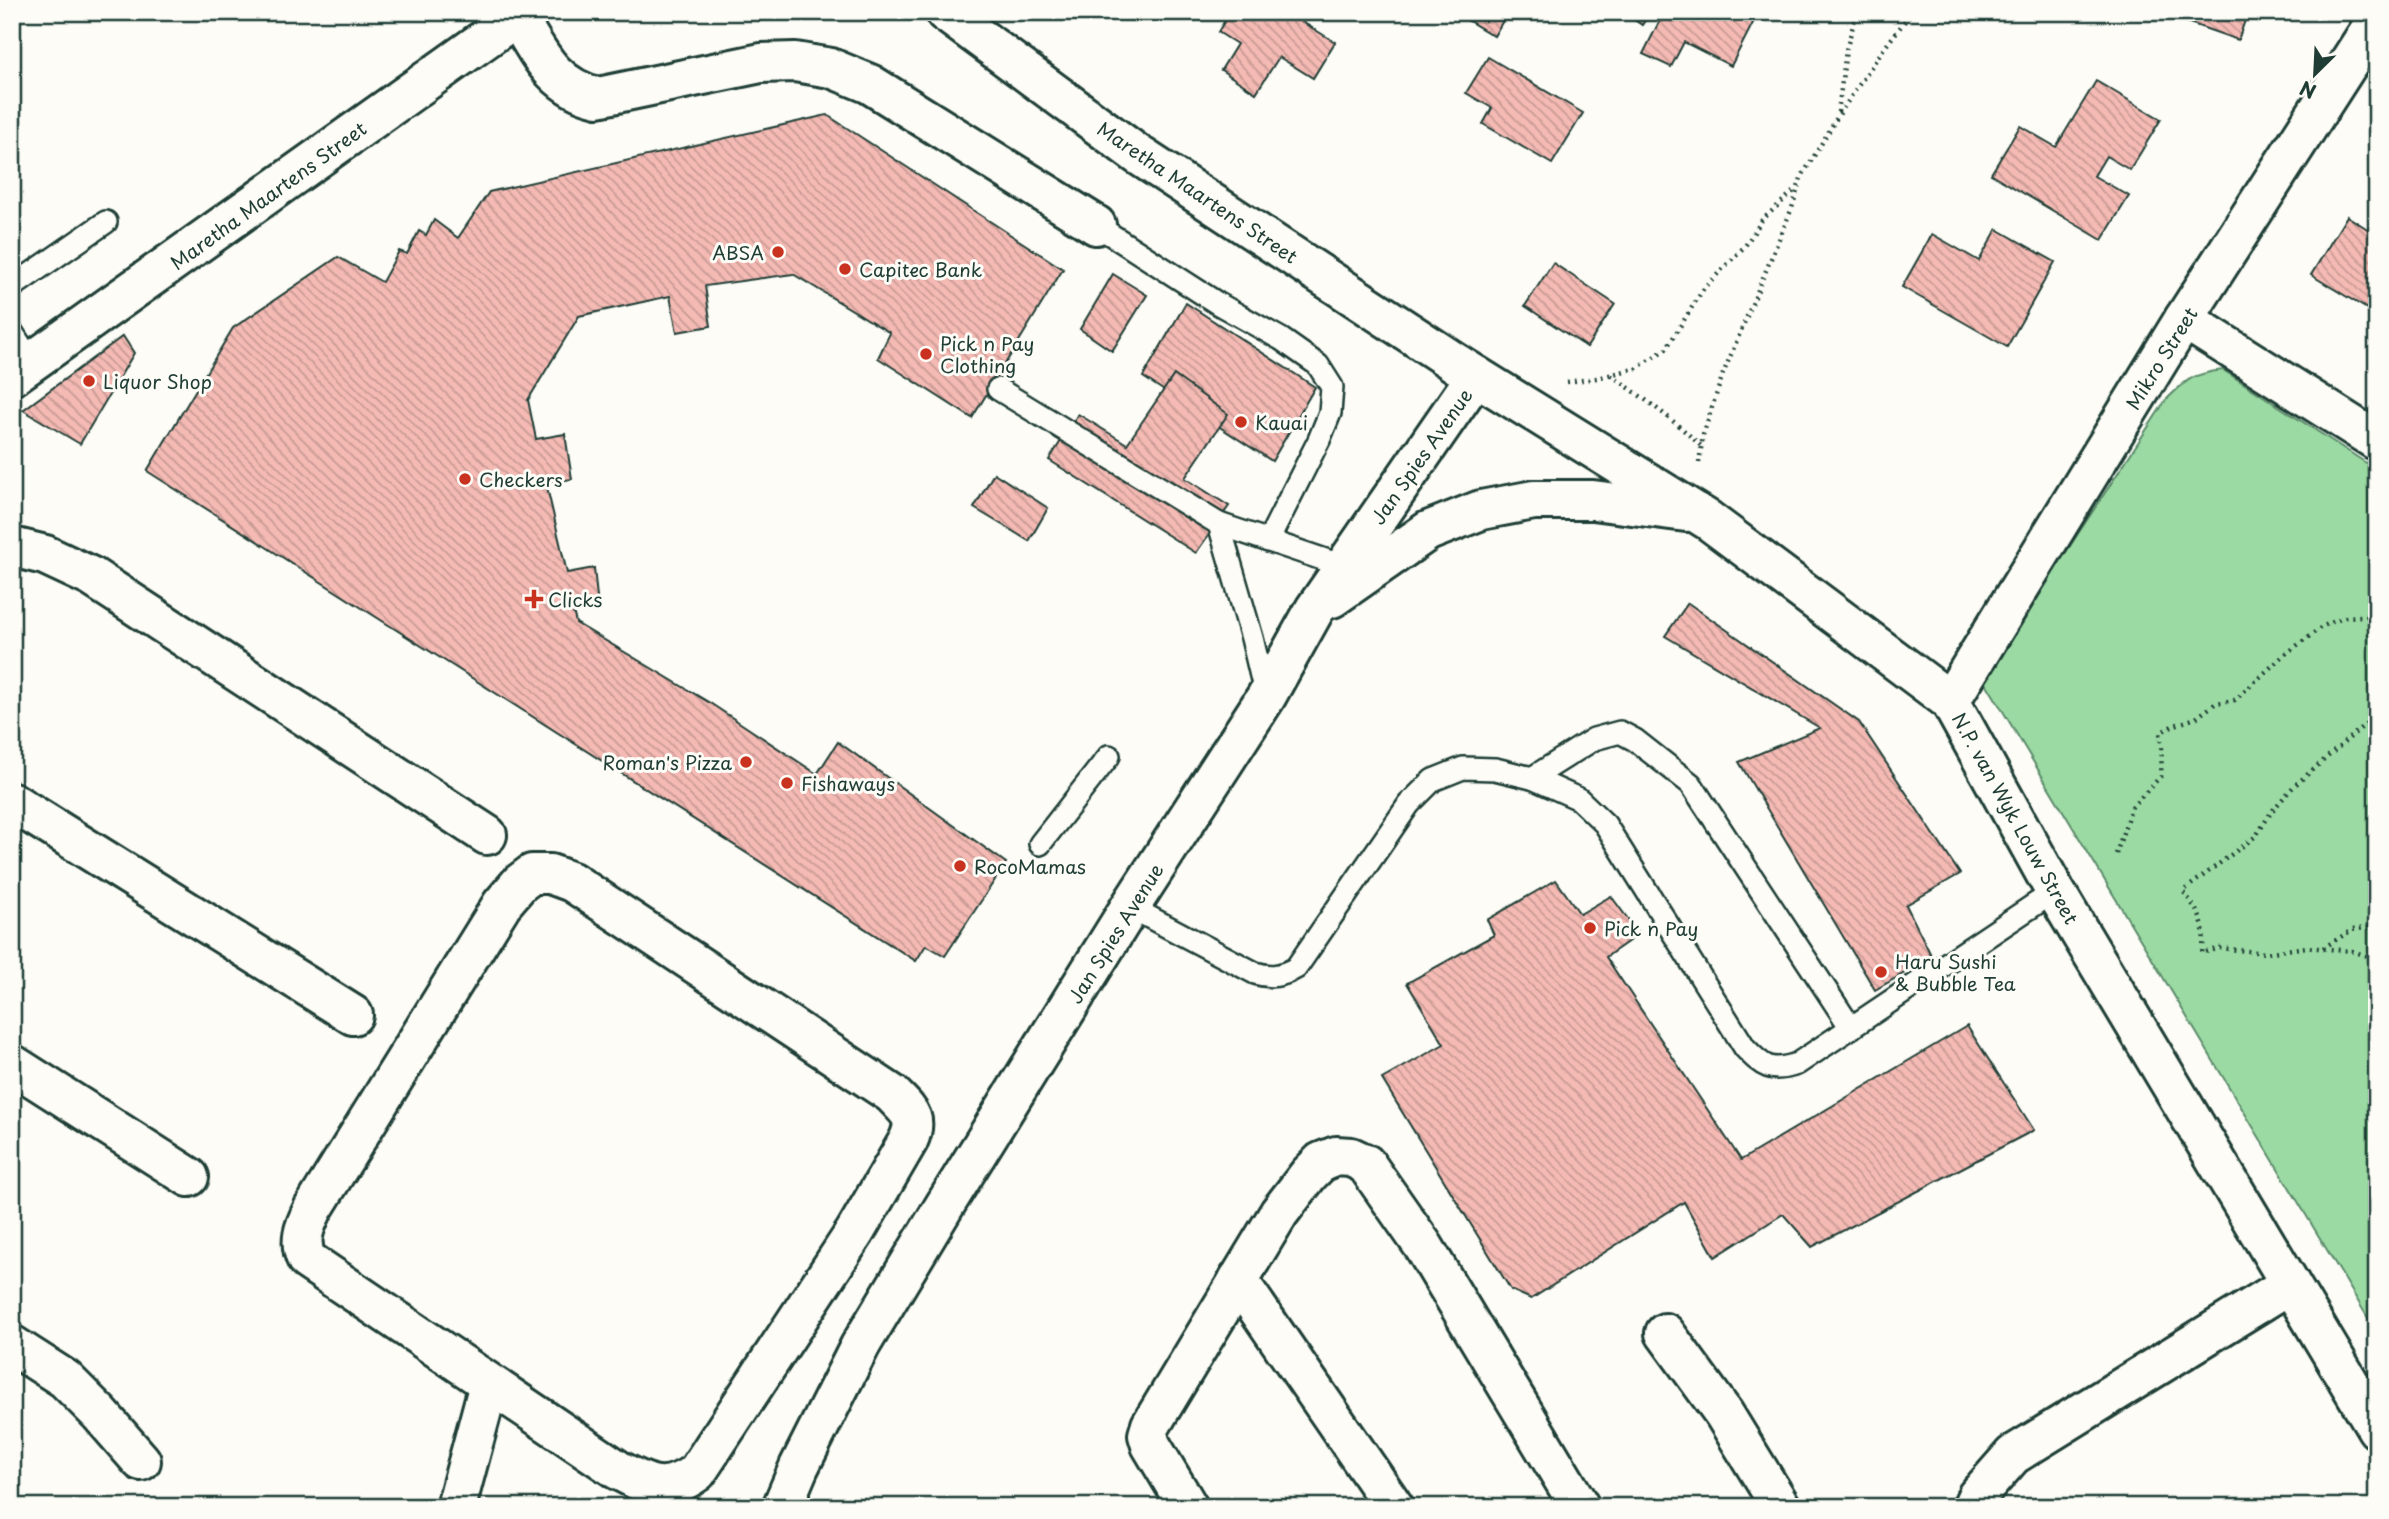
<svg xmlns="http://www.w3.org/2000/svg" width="2389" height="1519" viewBox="0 0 2389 1519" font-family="'Playpen Sans',sans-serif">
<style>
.grass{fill:#9bdaa3;stroke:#5d8c6c;stroke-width:2}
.building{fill:url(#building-back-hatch);stroke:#1f3d34;stroke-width:2}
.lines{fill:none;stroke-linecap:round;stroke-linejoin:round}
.lane-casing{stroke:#1f3d34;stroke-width:26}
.street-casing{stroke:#1f3d34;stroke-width:44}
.secondary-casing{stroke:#1f3d34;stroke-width:44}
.path{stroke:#1f3d34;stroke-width:4.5;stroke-dasharray:2 5;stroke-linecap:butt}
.lane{stroke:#fdfcf7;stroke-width:21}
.street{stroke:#fdfcf7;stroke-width:38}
.secondary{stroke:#fdfcf7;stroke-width:38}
.poi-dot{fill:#c8321e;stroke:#fdfcf7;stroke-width:2.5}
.labels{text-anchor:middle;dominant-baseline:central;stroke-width:6;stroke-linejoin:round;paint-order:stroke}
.street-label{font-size:19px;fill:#1f3d34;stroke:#fdfcf7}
.poi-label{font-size:19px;fill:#1f3d34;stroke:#fdfcf7;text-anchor:start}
</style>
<defs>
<pattern id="building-back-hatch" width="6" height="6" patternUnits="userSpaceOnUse" patternTransform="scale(1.75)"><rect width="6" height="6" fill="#f5bab4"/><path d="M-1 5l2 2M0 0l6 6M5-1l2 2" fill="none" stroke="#c69893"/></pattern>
</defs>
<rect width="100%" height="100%" fill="#fdfcf7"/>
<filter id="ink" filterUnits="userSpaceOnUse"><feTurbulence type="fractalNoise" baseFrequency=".0143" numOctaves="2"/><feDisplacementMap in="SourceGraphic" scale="14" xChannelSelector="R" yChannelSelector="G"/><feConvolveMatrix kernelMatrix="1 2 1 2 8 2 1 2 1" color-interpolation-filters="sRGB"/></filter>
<g filter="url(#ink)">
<!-- grass -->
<path class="grass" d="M2223,370L2377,470V1333L1983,678L2166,400C2188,378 2193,374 2223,370Z"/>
<!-- building -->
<g class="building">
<polygon points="1230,12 1286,12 1335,42 1313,78 1279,57 1256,93 1221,70 1237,44 1218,32"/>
<polygon points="1454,12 1508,12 1494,36"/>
<polygon points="1623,12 1650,12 1642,25"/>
<polygon points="1664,12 1740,12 1755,19 1731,66 1684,42 1671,67 1643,54"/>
<polygon points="2158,12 2248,12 2238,40"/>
<polygon points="1488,57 1583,113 1552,164 1483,124 1492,108 1466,93"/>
<polygon points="2096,81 2161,119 2130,170 2106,156 2094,176 2129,196 2102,240 1991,174 2020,126 2056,147"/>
<polygon points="827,115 1063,269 972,418 878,358 890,333 793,274 705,286 711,326 677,332 670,296 579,316 528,400 536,439 565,434 572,479 546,483 567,573 594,568 598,607 573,611 576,623 710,703 817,774 838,742 1006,863 945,956 926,945 916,961 147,471 233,328 338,257 382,282 399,251 407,254 419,231 426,235 434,220 458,238 489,192"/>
<polygon points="2347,216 2377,235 2377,315 2311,275"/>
<polygon points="1997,229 2055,262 2007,347 1902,287 1932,234 1979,261"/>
<polygon points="1553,263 1615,304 1587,347 1525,306"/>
<polygon points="1113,274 1147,295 1112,351 1080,329"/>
<polygon points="1186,303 1315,387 1272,461 1143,377"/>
<polygon points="123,336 134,353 80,444 23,410"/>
<polygon points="1174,375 1228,414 1185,478 1229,506 1196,553 1049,460 1078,414 1127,444"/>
<polygon points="994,473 1048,508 1029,541 974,508"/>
<polygon points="1688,603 1859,722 1960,874 1906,905 1932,957 1875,990 1739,762 1820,728 1665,636"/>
<polygon points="1556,880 1580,914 1611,896 1639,934 1606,957 1741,1160 1967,1026 2034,1130 1812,1247 1783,1214 1715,1257 1684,1202 1531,1299 1511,1290 1382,1079 1444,1044 1407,983 1494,935 1487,920"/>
</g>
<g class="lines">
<!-- lane casing -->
<g class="lane-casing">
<g id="lane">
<polyline points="1096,225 1217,303 1281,339 1318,365 1332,387 1330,413 1319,440 1268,541"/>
<polyline points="12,287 106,222"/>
<polyline points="12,332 32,363"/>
<polyline points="998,389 1219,524 1343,566"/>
<polyline points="1219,524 1252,638 1266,697"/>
<polyline points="1532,778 1594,739 1620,732 1635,740 1691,784 1851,1028"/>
<polyline points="1040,844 1109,756"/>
<path d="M1130,907L1255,973C1271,978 1282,976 1296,968L1409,804L1433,780L1463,768L1495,769L1532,778L1579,799L1605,824L1745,1048C1763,1067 1771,1073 1797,1064L2055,891"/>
</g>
</g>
<!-- street casing -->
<g class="street-casing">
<g id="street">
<polyline points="945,12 1137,154 1457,364"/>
<path d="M517,17C539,53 553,87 598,97L761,63L795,62L831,68L870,84L1096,225"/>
<polyline points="2184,319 2377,441"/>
<polyline points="12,376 523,12"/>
<polyline points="12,547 45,555 92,577 487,835"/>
<polyline points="1950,701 2184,319 2377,19"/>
<polyline points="12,802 353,1015"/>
<path d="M532,874H550L572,882L892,1094C908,1111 919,1117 908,1141L855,1232L697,1472C665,1495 650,1487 618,1470L307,1260C298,1242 304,1227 313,1209L502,904L520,883Z"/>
<polyline points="12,1064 189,1177"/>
<polyline points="1238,1280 1394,1507"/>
<polyline points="1665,1333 1724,1414 1781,1507"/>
<polyline points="12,1345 65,1379 100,1414 141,1461"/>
<polyline points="456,1507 489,1384"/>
<polyline points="1188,1507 1151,1445 1148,1435 1151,1425 1279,1213 1309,1174 1321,1162 1336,1156 1351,1157 1366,1164 1424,1247 1580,1507"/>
<polyline points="1972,1507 1977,1496 2013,1455 2290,1284"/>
</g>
</g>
<!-- secondary casing -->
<g class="secondary-casing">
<g id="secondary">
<polyline points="1457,364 1708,520 1950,701 2055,891 2377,1429"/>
<polyline points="1332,598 1428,531 1481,510 1534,500 1593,500 1686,512"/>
<polyline points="782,1507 799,1467 860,1346 945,1205 1130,907 1266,697 1315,609 1476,376"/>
</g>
</g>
<!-- path -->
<g class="path">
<polyline points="1838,112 1846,50 1857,12"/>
<path d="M1611,375C1642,397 1673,419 1701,446"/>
<polyline points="1567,382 1597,378 1637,368 1666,349 1704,288 1745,246 1762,220 1796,189"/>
<polyline points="1699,463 1703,435 1723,374 1792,208 1801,178 1838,116 1882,51 1912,12"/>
<path d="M2377,714L2294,786L2272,811L2256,836L2183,891C2200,914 2207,924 2202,953L2220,948L2265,953L2306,947L2352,951L2377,959"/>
<polyline points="2116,854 2131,808 2161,776 2162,749 2160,733 2172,726 2196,718 2216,703 2235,700 2283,656 2323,626 2346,617 2377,615"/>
<polyline points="2323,948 2352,930 2377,926"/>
</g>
<!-- lane -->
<use href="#lane" class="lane"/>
<!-- street -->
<use href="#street" class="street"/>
<!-- secondary -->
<use href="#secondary" class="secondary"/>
</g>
</g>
<!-- markers -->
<g class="poi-dot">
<circle cx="778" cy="252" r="7"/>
<circle cx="845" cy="269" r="7"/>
<circle cx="926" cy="354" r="7"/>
<circle cx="89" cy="381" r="7"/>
<circle cx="1241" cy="422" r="7"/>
<circle cx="465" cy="479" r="7"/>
<path d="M530.5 588.5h7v7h7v7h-7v7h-7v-7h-7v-7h7z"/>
<circle cx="746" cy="762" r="7"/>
<circle cx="787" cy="783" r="7"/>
<circle cx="960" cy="866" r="7"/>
<circle cx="1590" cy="928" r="7"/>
<circle cx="1881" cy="972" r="7"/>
</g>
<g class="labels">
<!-- street labels -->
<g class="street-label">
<text transform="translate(1198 192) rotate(34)">Maretha Maartens Street</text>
<text transform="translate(268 195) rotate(-36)">Maretha Maartens Street</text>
<text transform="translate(2161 358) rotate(-58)">Mikro Street</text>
<text transform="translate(1421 456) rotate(-55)">Jan Spies Avenue</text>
<text transform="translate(2016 818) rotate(61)">N.P. van Wyk Louw Street</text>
<text transform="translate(1115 933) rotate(-58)">Jan Spies Avenue</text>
</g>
<!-- poi labels -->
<g class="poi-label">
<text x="764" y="252" text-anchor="end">ABSA</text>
<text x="859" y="269">Capitec Bank</text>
<text x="940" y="343">Pick n Pay<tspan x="940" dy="22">Clothing</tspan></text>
<text x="103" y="381">Liquor Shop</text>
<text x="1255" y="422">Kauai</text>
<text x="479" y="479">Checkers</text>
<text x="548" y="599">Clicks</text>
<text x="732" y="762" text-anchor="end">Roman's Pizza</text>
<text x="801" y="783">Fishaways</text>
<text x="974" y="866">RocoMamas</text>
<text x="1604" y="928">Pick n Pay</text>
<text x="1895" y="961">Haru Sushi<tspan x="1895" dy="22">&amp; Bubble Tea</tspan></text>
</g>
</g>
<!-- margin -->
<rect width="2389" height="1519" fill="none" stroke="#fdfcf7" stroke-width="42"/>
<rect x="21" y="21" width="2347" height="1477" fill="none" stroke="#1f3d34" stroke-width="2.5" filter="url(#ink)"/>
<!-- north arrow -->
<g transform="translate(2315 74) rotate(204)" stroke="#fdfcf7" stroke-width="5" paint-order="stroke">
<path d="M0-5L12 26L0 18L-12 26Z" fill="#1f3d34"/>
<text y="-10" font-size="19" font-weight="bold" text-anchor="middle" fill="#1f3d34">N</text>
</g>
</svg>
